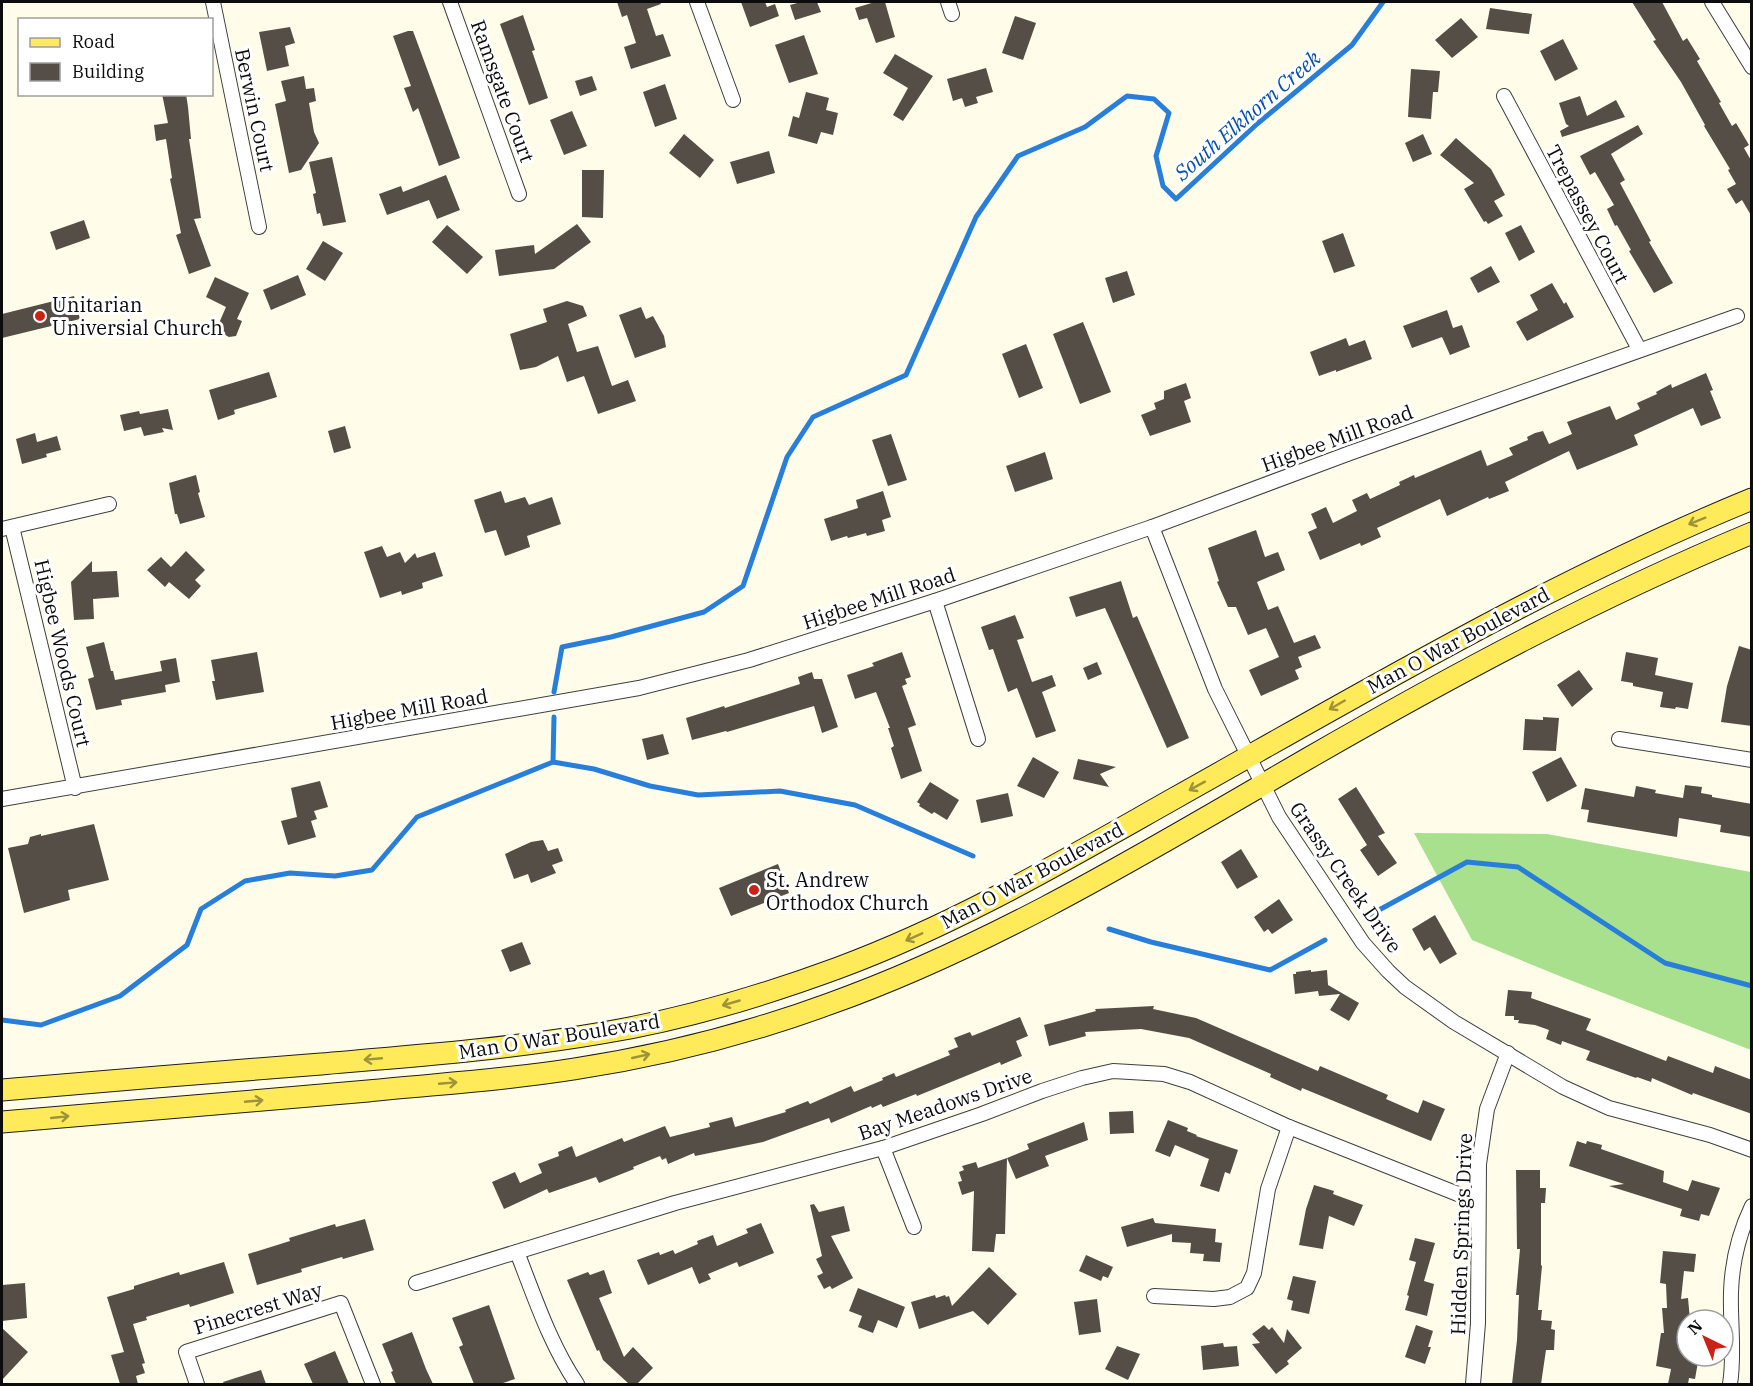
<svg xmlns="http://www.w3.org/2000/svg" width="1753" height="1386" viewBox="0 0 1753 1386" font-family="'IBM Plex Serif',serif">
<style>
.forest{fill:#a9e08d}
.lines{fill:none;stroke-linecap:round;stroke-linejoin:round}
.stream{stroke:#287edb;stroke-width:5}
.building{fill:#554e47}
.minor-casing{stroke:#3f3f3f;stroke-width:16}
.primary-casing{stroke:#1d1d1d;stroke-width:23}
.minor{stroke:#fff;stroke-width:14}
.primary{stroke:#ffeb5a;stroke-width:21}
.oneway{stroke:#9e923b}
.poi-dot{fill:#ca2316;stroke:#fff;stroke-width:2}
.labels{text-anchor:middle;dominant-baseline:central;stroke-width:6;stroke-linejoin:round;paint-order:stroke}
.street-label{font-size:20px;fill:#0c0c0c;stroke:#fff}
.poi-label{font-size:20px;fill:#0c0c0c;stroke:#fff;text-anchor:start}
.water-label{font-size:21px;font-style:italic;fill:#0950aa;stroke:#fff}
</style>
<rect width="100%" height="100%" fill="#fffdea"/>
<!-- forest -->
<polygon class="forest" points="1414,833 1547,834 1751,872 1751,1050 1562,977 1472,940"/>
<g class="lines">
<!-- stream -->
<g class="stream">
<polyline points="554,692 562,647 611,637 704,612 743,586 787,457 813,417 906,375 976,217 1018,156 1085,127 1127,96 1154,99 1169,113 1156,156 1163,186 1176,199 1257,124 1352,45 1383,2"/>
<polyline points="553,762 594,769 650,786 698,795 780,791 855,805 973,856"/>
<polyline points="1368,916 1467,862 1518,867 1665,963 1752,986"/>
<polyline points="1109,929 1151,942 1270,970 1325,940"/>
<polyline points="2,1020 41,1025 120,996 187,945 201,909 245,881 290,873 335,876 372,870 417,817 553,762 554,717"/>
</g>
</g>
<!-- building -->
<g class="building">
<polygon points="617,2 660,2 661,4 647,9 656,36 663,34 671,56 631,69 624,47 636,43 627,15 622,17"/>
<polygon points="741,2 765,2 767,7 775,4 779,16 750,27"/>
<polygon points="801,2 817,2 821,12 795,20 790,5"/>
<polygon points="875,2 885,2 895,37 876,43 867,18 859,20 855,8"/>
<polygon points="1632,2 1662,2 1683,41 1687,38 1700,59 1697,61 1721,102 1719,103 1732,126 1736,123 1749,145 1744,148 1752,162 1752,217 1742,200 1736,204 1727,189 1736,184 1728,170 1730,169 1704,126 1705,125 1681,82 1653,41 1656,40"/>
<polygon points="1490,8 1532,14 1529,34 1486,29"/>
<polygon points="523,15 535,50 532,51 548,98 529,105 500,24"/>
<polygon points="1015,16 1036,23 1023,60 1002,53"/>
<polygon points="1461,18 1478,37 1452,58 1435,40"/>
<polygon points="290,27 295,43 285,46 289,66 267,71 259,32"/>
<polygon points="408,31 413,31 460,158 439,166 418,108 413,112 404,88 411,86 393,36"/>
<polygon points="804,35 818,74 789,83 775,45"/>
<polygon points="1563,39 1578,69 1555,81 1540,51"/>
<polygon points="895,54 933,76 903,121 893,115 908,88 883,73"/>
<polygon points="986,68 993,92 976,97 978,103 965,107 962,98 953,101 947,79"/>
<polygon points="1411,69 1440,71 1438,92 1433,92 1431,119 1408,117"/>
<polygon points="304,76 306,89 314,88 316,101 309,103 314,132 319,143 301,170 289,173 275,104 286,101 281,81"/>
<polygon points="592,76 597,90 580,96 575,81"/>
<polygon points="665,84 677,119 655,127 643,92"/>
<polygon points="806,92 829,98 826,110 838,113 833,135 821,132 817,144 788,136 793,116 799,118"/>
<polygon points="162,94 186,94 188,107 191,139 189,139 201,218 194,219 211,266 189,274 176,235 181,233 170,179 172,178 166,139 156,141 154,125 168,123"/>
<polygon points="1580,96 1587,116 1616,100 1625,117 1562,137 1560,131 1569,126 1566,124 1559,103"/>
<polygon points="572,111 587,146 564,155 550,120"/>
<polygon points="1638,125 1643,134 1611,154 1625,180 1620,183 1651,241 1649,242 1673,283 1654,293 1629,251 1631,250 1617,225 1615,226 1607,209 1614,205 1595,172 1590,175 1580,156"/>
<polygon points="684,134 714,160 700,178 669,153"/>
<polygon points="1423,134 1432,154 1413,162 1405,143"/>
<polygon points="1456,138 1491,169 1505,195 1494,201 1503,216 1488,224 1486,221 1484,222 1464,189 1474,183 1440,155"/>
<polygon points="769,151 775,173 737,184 730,162"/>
<polygon points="332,157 346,222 323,226 320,213 317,214 313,194 316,193 309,162"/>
<polygon points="582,170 604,170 603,218 582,217"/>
<polygon points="446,175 460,210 437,219 429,200 387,215 379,194 401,186 403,192"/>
<polygon points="84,220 90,238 56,250 50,232"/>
<polygon points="577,224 591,242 554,269 499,276 495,250 534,245 535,254"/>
<polygon points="447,225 483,257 467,274 432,242"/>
<polygon points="1521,225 1535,252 1519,261 1505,233"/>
<polygon points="1343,233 1355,266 1334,273 1322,241"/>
<polygon points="323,241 343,253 325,281 306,269"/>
<polygon points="1491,266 1500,282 1478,293 1470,278"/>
<polygon points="1127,271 1135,295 1113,303 1105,278"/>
<polygon points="298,275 306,295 271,310 263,290"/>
<polygon points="215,277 249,293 237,319 242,321 236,336 229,337 216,330 226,307 206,297"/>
<polygon points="1552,283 1564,304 1566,302 1574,317 1527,341 1516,322 1538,310 1530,295"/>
<polygon points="74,296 80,319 2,338 2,314"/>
<polygon points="567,301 583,306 587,316 568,324 577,352 598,346 612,386 628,380 636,401 598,414 584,376 567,382 558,356 536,367 520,370 510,334 547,322 543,309"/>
<polygon points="641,307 646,319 653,316 664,336 666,347 635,358 619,315"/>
<polygon points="1447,310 1453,328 1462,325 1470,347 1450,355 1442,337 1412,348 1403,326"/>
<polygon points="1083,322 1111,392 1080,404 1053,334"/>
<polygon points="1346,338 1349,346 1365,340 1372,359 1336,372 1336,370 1319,376 1310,352"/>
<polygon points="1026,344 1043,388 1019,398 1002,354"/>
<polygon points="269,372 277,397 234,410 235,414 218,420 209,390"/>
<polygon points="1706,373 1713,390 1710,391 1721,418 1701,426 1693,408 1634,435 1638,445 1577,470 1569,451 1505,482 1509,491 1489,499 1488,497 1447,516 1440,499 1377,528 1381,537 1361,546 1360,543 1320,560 1308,532 1317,528 1311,514 1326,507 1333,523 1357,511 1352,500 1367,493 1370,499 1400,485 1399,482 1414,475 1415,478 1481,450 1487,466 1513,455 1509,448 1528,440 1527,437 1535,433 1543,431 1549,444 1572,434 1567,422 1610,406 1616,420 1640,409 1637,403 1657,394 1656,392 1671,384 1672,388"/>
<polygon points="1186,383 1191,398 1184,401 1191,422 1150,436 1141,415 1156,409 1154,403 1164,399 1164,391"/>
<polygon points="168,409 173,430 162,428 164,432 144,436 141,427 124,431 120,415 139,411 140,414"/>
<polygon points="345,426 351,448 334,453 328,431"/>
<polygon points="35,433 37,442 57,436 61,450 46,454 47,457 22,464 16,439"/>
<polygon points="891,434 907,480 888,486 872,440"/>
<polygon points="1045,452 1053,479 1015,492 1006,466"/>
<polygon points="196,475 200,492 198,493 205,517 180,524 177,514 175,514 169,483"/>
<polygon points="501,491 505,503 525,497 529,505 552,497 561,524 527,536 530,547 505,556 496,530 485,533 474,500"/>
<polygon points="883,491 891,517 882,520 885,531 867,536 866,533 848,538 847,536 831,541 824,519 858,508 856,500"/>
<polygon points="1256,530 1265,557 1278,552 1285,570 1257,582 1268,610 1278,606 1294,643 1315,635 1321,648 1298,657 1302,667 1295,670 1299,679 1261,696 1249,670 1279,657 1266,628 1248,635 1236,607 1228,607 1217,582 1219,581 1208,548"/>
<polygon points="382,546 387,557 400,552 405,563 415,553 417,558 435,552 443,576 422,583 423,588 402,595 401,591 380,598 364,552"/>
<polygon points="186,551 205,570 195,580 201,586 189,599 169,582 165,587 147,570 161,557 171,567"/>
<polygon points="92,561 92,572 117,571 119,597 93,599 94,619 74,620 71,582"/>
<polygon points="1121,581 1133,618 1137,616 1189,738 1167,748 1105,608 1076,617 1069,597"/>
<polygon points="1015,615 1024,638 1017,640 1032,682 1052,675 1056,686 1042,692 1056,731 1036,738 1017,688 1008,692 993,649 989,650 981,627"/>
<polygon points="104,642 111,671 113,671 115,680 162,671 160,661 176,658 180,682 165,685 166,692 121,700 122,705 96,710 88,679 94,677 86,647"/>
<polygon points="1739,646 1752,650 1752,726 1721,722 1727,686"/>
<polygon points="257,652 264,692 216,700 212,681 215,681 211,660"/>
<polygon points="902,652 911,677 905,679 907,684 902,686 916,725 908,728 922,771 901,779 891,748 894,746 888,728 890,728 876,692 855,699 847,675 874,666 872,663"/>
<polygon points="1626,652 1658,658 1655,675 1693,683 1688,709 1676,707 1675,709 1660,707 1663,692 1633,686 1633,683 1621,681"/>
<polygon points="1097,662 1102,674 1088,680 1083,668"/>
<polygon points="1579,670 1593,689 1572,707 1557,685"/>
<polygon points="812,672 814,679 822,679 838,727 822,733 814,706 727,732 726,731 692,740 686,718 724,706 725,708 800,684 798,677"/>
<polygon points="1543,717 1559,718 1556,751 1523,750 1525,719 1543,720"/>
<polygon points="663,734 669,754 647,760 642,739"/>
<polygon points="1033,757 1059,772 1044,798 1017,786"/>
<polygon points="1561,757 1577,786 1547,802 1532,772"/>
<polygon points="1078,759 1116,767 1100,774 1109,787 1073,779"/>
<polygon points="320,781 328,807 314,811 317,819 311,821 316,837 288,845 281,821 297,817 291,788"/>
<polygon points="930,782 959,800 947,820 934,812 932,814 919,806 920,804 917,802"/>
<polygon points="1685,785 1702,787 1701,793 1712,795 1712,797 1752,804 1752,837 1720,832 1721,825 1679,818 1677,837 1587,822 1589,810 1581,809 1585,788 1634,797 1636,786 1656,790 1655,793 1683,798"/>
<polygon points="1356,787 1385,833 1378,836 1397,863 1378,876 1360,850 1367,845 1338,799"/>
<polygon points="1008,793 1013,816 981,823 976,800"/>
<polygon points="94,824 109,880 68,890 70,900 24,913 8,848 28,844 30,837 41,834 41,836"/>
<polygon points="543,840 548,851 558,848 563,861 552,865 556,873 531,883 528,874 514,879 505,854 531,842"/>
<polygon points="1241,849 1258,877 1237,889 1221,862"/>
<polygon points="778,864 789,893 731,916 719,888"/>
<polygon points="1279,899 1293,920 1272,934 1268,929 1264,932 1254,917"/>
<polygon points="1435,915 1457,954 1440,964 1430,947 1424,951 1412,929"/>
<polygon points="522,942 531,964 510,972 501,950"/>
<polygon points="1311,970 1311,972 1327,970 1328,985 1359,1003 1349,1021 1330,1010 1340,994 1319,996 1318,991 1295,994 1293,974 1296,974 1296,972"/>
<polygon points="1508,990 1532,992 1531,998 1591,1019 1586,1030 1666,1061 1668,1056 1713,1073 1715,1066 1752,1080 1752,1114 1693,1093 1692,1095 1652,1078 1651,1082 1637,1077 1636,1078 1586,1060 1590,1051 1562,1041 1561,1045 1546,1039 1549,1030 1535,1025 1518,1023 1519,1020 1514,1020 1514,1016 1505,1016"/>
<polygon points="1154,1006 1153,1009 1196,1018 1318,1071 1320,1066 1388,1095 1386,1099 1418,1113 1423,1100 1445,1109 1431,1141 1302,1088 1301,1091 1270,1077 1271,1074 1189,1038 1141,1029 1085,1032 1086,1036 1049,1046 1044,1025 1096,1011 1095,1009"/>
<polygon points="1020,1017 1028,1036 1016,1041 1022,1056 1001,1065 1000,1062 917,1096 916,1094 883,1107 881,1104 872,1108 871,1106 831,1123 829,1118 763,1142 695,1156 694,1153 668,1164 666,1158 662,1160 660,1156 633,1167 634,1169 599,1183 596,1177 549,1193 547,1189 504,1209 492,1182 515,1172 520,1183 542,1173 538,1164 559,1156 558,1152 572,1146 576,1157 622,1138 624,1142 665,1126 670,1137 710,1127 709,1123 732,1117 735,1127 786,1112 785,1110 808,1101 810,1104 851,1086 854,1092 883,1080 882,1078 894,1073 896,1077 950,1055 948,1051 958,1047 954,1038 970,1032 972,1036"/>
<polygon points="1133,1111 1134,1133 1110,1134 1109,1112"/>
<polygon points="1168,1120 1188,1128 1187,1131 1197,1135 1196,1136 1238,1150 1230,1174 1225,1172 1219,1192 1200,1186 1209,1159 1175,1145 1170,1157 1155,1151"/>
<polygon points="1084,1122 1088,1140 1045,1156 1049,1166 1016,1179 1007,1158 1029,1149 1027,1144"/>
<polygon points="1577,1141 1586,1144 1587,1141 1602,1145 1601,1149 1664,1171 1663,1182 1688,1191 1692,1180 1720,1188 1709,1216 1701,1214 1699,1221 1680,1216 1682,1209 1609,1186 1624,1184 1569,1166"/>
<polygon points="1007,1158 1005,1234 996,1234 994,1252 972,1251 974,1191 962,1195 958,1182 962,1181 959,1172 964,1170 962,1166 976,1162 978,1168"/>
<polygon points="1516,1170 1540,1170 1540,1188 1546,1188 1545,1203 1541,1203 1541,1265 1542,1266 1538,1310 1542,1310 1541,1320 1552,1321 1551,1329 1555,1330 1554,1350 1546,1350 1541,1384 1512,1384 1517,1340 1519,1295 1516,1295 1520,1249 1517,1249"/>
<polygon points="1314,1185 1334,1191 1333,1194 1363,1205 1354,1226 1329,1216 1323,1249 1299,1245 1306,1209"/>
<polygon points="814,1204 819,1212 844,1206 850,1231 831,1236 853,1278 832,1289 830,1286 824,1289 817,1276 823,1273 816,1259 822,1256 810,1205"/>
<polygon points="1153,1218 1155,1223 1216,1229 1215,1242 1222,1243 1220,1262 1203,1261 1204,1254 1190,1253 1191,1243 1172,1242 1172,1234 1127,1247 1121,1227"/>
<polygon points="365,1219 374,1250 343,1259 342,1257 301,1269 302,1272 257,1285 248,1254 290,1241 289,1238 335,1224 336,1227"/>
<polygon points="761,1223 774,1253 739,1267 737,1262 708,1274 711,1279 699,1284 692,1267 648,1285 637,1260 659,1252 660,1255 673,1250 675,1254 698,1244 697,1241 713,1235 717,1246 748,1233 746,1229"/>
<polygon points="1415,1238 1435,1243 1424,1281 1434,1284 1427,1316 1405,1310 1409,1296 1407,1295 1416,1262 1409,1260"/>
<polygon points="1663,1251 1696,1254 1694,1272 1684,1271 1681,1299 1688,1298 1690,1320 1687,1320 1687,1356 1699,1356 1695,1379 1689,1378 1688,1384 1668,1384 1671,1369 1656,1366 1661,1333 1664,1333 1662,1308 1667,1308 1666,1284 1660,1283"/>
<polygon points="1086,1255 1113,1267 1108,1278 1103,1276 1101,1281 1079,1271"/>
<polygon points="224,1262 234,1293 190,1307 189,1304 146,1317 147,1320 133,1324 145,1363 142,1364 145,1373 136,1376 138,1384 120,1384 111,1355 124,1352 107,1297 134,1289 134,1286 179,1272 180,1275"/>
<polygon points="989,1267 1017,1294 988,1325 973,1311 919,1329 911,1302 935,1295 936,1298 945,1295 946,1297 949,1296 952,1306"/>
<polygon points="604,1270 612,1293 599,1298 624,1357 633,1347 653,1368 637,1384 629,1384 603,1360 599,1350 597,1351 567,1280 588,1272 590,1275"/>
<polygon points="1293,1276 1316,1281 1309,1314 1291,1310 1293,1301 1287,1299"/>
<polygon points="25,1283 27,1318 2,1321 2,1285"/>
<polygon points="858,1288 905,1307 897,1328 878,1320 873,1333 858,1327 862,1316 849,1311"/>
<polygon points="1097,1299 1101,1332 1079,1335 1074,1302"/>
<polygon points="489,1305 515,1379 500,1384 474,1384 459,1347 463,1345 452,1318"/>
<polygon points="1264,1325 1269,1330 1272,1327 1284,1343 1287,1329 1302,1348 1287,1361 1289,1364 1276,1374 1252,1344 1260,1343 1252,1334"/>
<polygon points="1416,1325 1433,1331 1428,1347 1431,1347 1425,1364 1405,1357"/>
<polygon points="2,1328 28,1352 2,1380"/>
<polygon points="412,1332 426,1369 433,1384 396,1384 391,1372 393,1371 382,1344"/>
<polygon points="1223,1343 1224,1347 1237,1346 1239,1366 1203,1370 1201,1346"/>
<polygon points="1117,1346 1140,1354 1128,1380 1105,1369"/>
<polygon points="335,1351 349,1384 313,1384 304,1364"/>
<polygon points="261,1370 266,1384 224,1384 223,1382"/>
</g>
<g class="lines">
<!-- minor casing -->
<g class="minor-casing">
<g id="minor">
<polyline points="213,2 259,227"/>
<polyline points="450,2 519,194"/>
<polyline points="697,2 733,100"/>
<polyline points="948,2 952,14"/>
<polyline points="1712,2 1752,67"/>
<polyline points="1504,96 1639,349"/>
<polyline points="12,527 75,788"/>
<polyline points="1152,527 1215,689 1279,817 1363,943 1388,971 1405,987 1454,1022 1563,1087 1609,1108 1710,1135 1752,1150"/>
<polyline points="2,529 109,504"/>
<polyline points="935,601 978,739"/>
<polyline points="1619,739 1752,760"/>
<polyline points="2,799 639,688 749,660 935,601 1152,527 1350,453 1737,316"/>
<polyline points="883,1148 914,1227"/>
<path d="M517,1252C535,1298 550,1344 577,1384"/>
<polyline points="416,1283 675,1203 883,1148 982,1114 1042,1091 1082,1078 1113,1071 1164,1074 1190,1082 1289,1127 1478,1202"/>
<polyline points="1154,1296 1214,1299 1230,1297 1247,1288 1254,1273 1268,1189 1289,1127"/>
<polyline points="197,1384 186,1352 341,1303 373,1384"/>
<polyline points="1473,1384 1478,1323 1479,1164 1487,1109 1508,1053"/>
<path d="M1730,1384C1735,1353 1730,1323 1731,1292C1732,1262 1739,1233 1752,1206"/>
</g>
</g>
<!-- primary casing -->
<g class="primary-casing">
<g id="primary">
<path d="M2,1090C108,1081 215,1072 321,1064C415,1056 509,1049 602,1033C682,1020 762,996 838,968C957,924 1065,860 1175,798C1364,692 1549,582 1752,499"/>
<path d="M2,1122C123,1111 246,1102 368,1091C436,1084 506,1080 574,1069C660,1056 747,1034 829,1004C995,945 1155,847 1307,759C1451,676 1598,597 1752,533"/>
</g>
</g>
<!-- minor -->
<use href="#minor" class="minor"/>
<!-- primary -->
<use href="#primary" class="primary"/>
</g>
<!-- one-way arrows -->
<defs><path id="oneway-shaft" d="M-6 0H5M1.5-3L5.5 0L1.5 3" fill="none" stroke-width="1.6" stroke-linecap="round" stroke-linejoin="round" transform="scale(1.5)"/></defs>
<g class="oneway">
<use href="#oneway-shaft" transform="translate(1697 521) rotate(158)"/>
<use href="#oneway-shaft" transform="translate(1337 705) rotate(150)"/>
<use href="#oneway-shaft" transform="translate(1197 786) rotate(151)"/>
<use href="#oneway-shaft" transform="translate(914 937) rotate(156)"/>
<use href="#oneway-shaft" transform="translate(731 1003) rotate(164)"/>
<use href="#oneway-shaft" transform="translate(641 1056) rotate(-13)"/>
<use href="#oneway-shaft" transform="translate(373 1059) rotate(175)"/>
<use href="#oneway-shaft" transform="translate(448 1083) rotate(-5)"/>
<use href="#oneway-shaft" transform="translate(254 1101) rotate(-5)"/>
<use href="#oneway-shaft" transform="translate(60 1117) rotate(-6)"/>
</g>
<!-- markers -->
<g class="poi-dot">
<circle cx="40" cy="316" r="6"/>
<circle cx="754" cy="890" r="6"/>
</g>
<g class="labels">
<!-- street labels -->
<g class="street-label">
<text transform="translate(503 91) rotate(70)">Ramsgate Court</text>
<text transform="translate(255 110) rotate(78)">Berwin Court</text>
<text transform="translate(1588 214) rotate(62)">Trepassey Court</text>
<text transform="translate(1337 438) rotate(-20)">Higbee Mill Road</text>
<text transform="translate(879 598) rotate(-18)">Higbee Mill Road</text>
<text transform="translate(1458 640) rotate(-28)">Man O War Boulevard</text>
<text transform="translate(63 653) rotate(77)">Higbee Woods Court</text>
<text transform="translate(409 709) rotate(-10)">Higbee Mill Road</text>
<text transform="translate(1032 875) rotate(-28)">Man O War Boulevard</text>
<text transform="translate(1346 877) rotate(55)">Grassy Creek Drive</text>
<text transform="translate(559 1036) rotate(-9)">Man O War Boulevard</text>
<text transform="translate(945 1104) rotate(-19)">Bay Meadows Drive</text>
<text transform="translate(1461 1234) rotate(-88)">Hidden Springs Drive</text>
<text transform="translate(258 1308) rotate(-17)">Pinecrest Way</text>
</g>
<!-- poi labels -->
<g class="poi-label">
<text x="52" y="304">Unitarian<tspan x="52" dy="23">Universial Church</tspan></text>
<text x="766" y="879">St. Andrew<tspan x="766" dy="23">Orthodox Church</tspan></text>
</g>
<!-- water labels -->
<g class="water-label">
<text transform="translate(1247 115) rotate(-41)">South Elkhorn Creek</text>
</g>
</g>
<!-- border -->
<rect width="1753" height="1386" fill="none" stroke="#0c0c0c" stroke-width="6"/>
<!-- legend -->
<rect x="18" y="18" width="195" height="78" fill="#ffffff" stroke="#9e9e9e" stroke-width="1.5"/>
<rect x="30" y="38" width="30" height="9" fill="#ffeb5a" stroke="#9e9e9e" stroke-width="1.5"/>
<text x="72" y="48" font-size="18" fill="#0c0c0c">Road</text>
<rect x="30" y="63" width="30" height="18" fill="#554e47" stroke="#9e9e9e" stroke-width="1.5"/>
<text x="72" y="78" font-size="18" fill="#0c0c0c">Building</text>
<!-- north arrow -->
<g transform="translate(1705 1338) rotate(317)"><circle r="28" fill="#ffffff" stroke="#9e9e9e" stroke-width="1.5"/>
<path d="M0-4.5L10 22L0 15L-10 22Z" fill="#ca2316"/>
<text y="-9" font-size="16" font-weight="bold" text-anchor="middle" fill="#0c0c0c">N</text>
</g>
</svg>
